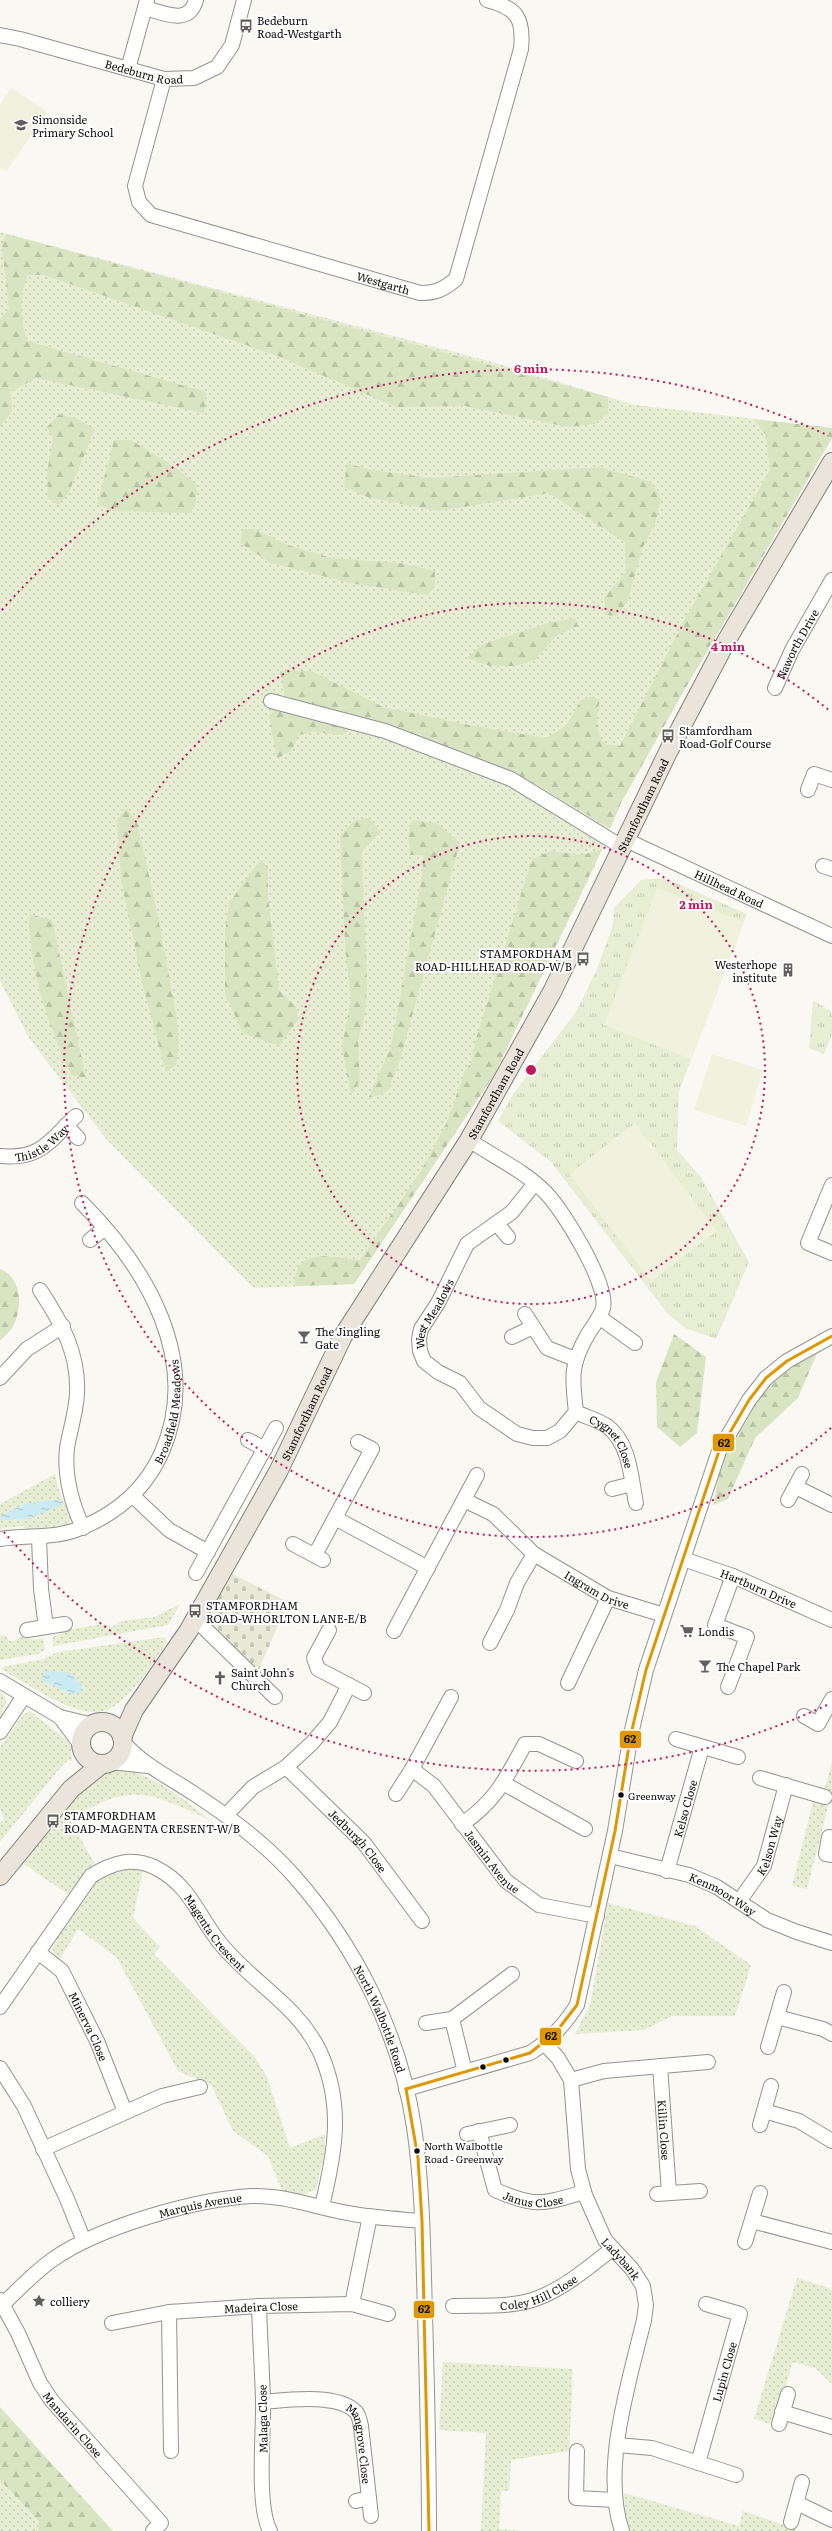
<svg xmlns="http://www.w3.org/2000/svg" width="832" height="2531" viewBox="0 0 832 2531" font-family="Literata,serif">
<style>
.grass{fill:url(#grass-dots)}
.forest{fill:url(#forest-firs)}
.cemetery{fill:url(#cemetery-stones)}
.park{fill:url(#park-tufts)}
.pitch{fill:#f0f2dd}
.water{fill:url(#water-ripples)}
.lines{fill:none;stroke-linecap:round;stroke-linejoin:round}
.minor-casing{stroke:#949390;stroke-width:16}
.major-casing{stroke:#81807d;stroke-width:20}
.minor{stroke:#fefefd;stroke-width:14}
.major{stroke:#eae4da;stroke-width:18}
.bus-1-casing{stroke:#fff;stroke-width:6}
.bus-1{stroke:#e09701;stroke-width:3}
.ring{fill:none;stroke:#c2185b;stroke-width:2;stroke-dasharray:2 4}
.bus-dot{fill:#0d0d0d;stroke:#fff;stroke-width:1.5}
.labels{text-anchor:middle;dominant-baseline:central;stroke-width:4;stroke-linejoin:round;paint-order:stroke}
.bus-label{font-size:10px;fill:#0d0d0d;stroke:#fff;text-anchor:start}
.poi-label{font-size:11px;fill:#0d0d0d;stroke:#fff;text-anchor:start}
.street-label{font-size:11px;fill:#0d0d0d;stroke:#fff}
.centre{fill:#c2185b;stroke:#fff;stroke-width:2}
.ring-label{font-size:12px;text-anchor:middle;font-weight:bold;fill:#c2185b;stroke:#fff;stroke-width:4;stroke-linejoin:round;paint-order:stroke}
.line-badge{stroke:#fff;stroke-width:1.5}
.pale-badge-label{font-size:11px;text-anchor:middle;font-weight:bold;fill:#111}
</style>
<defs>
<pattern id="grass-dots" width="8" height="8" patternUnits="userSpaceOnUse"><rect width="8" height="8" fill="#e7eed3"/><path d="M2 2h.1M6 6h.1" fill="none" stroke="#c5cbb4" stroke-width="1.8" stroke-linecap="round"/></pattern>
<pattern id="forest-firs" width="22" height="20" patternUnits="userSpaceOnUse"><rect width="22" height="20" fill="#d9e5c2"/><path d="M5 1l3.5 6h-7zM16 11l3.5 6h-7z" fill="#b9c3a6"/></pattern>
<pattern id="cemetery-stones" width="16" height="16" patternUnits="userSpaceOnUse"><rect width="16" height="16" fill="#e8ead7"/><path d="M2 7V4a2 2 0 0 1 4 0v3zM10 15v-3a2 2 0 0 1 4 0v3z" fill="#c6c8b7"/></pattern>
<pattern id="park-tufts" width="24" height="20" patternUnits="userSpaceOnUse"><rect width="24" height="20" fill="#e7eed3"/><path d="M3 7l-1-3M5 7V3M7 7l1-3M15 17l-1-3M17 17v-4M19 17l1-3" fill="none" stroke="#c5cbb4"/></pattern>
<pattern id="water-ripples" width="26" height="14" patternUnits="userSpaceOnUse"><rect width="26" height="14" fill="#cbeaf2"/><path d="M2 4q2-2 4 0t4 0M15 11q2-2 4 0t4 0" fill="none" stroke="#adc8ce"/></pattern>
</defs>
<rect width="100%" height="100%" fill="#faf8f2"/>
<!-- grass -->
<g class="grass">
<polygon points="0,232 496,363 635,405 832,428 832,438 678,701 621,803 594,868 494,1075 354,1284 253,1288 107,1140 29,1038 0,981"/>
<path d="M55,1474C57,1481 58,1489 61,1496C64,1503 76,1516 68,1524L54,1528L27,1530L23,1526L2,1528L0,1532V1504Z"/>
<polygon points="180,1604 168,1625 53,1646 53,1636 62,1634 65,1630 102,1624 112,1627 121,1621 154,1617"/>
<polygon points="0,1635 6,1636 9,1641 14,1641 20,1636 34,1640 43,1638 45,1650 38,1654 0,1660"/>
<path d="M164,1637L167,1641C156,1660 127,1705 104,1711C75,1719 27,1683 1,1669L3,1667L43,1659L58,1652Z"/>
<polygon points="0,1693 5,1696 6,1703 0,1718"/>
<polygon points="30,1711 68,1741 71,1747 72,1761 68,1760 61,1767 0,1842 0,1822 4,1819 0,1808 0,1747 23,1715"/>
<polygon points="832,1762 832,1803 829,1803 807,1889 792,1886 813,1802 825,1788"/>
<path d="M123,1769C157,1776 183,1799 210,1820C148,1792 132,1781 70,1820L96,1866L82,1876L69,1895L21,1862L83,1788L104,1771Z"/>
<path d="M121,1869L143,1870L133,1918L160,1947L154,1954L255,2057L267,2077L290,2148L325,2134V2150L316,2190L295,2197L282,2191L268,2156L233,2131L211,2085L178,2071L117,1958L78,1929L59,1961L52,1950C61,1931 80,1895 96,1881C103,1875 112,1872 121,1869Z"/>
<polygon points="608,1903 695,1926 751,1965 735,2016 672,2016 644,2030 575,2034 590,2005"/>
<polygon points="797,2278 832,2289 832,2384 815,2368 793,2362 774,2425 754,2419"/>
<polygon points="443,2362 573,2369 569,2451 511,2460 509,2491 501,2491 499,2529 521,2531 481,2531 486,2433 439,2430"/>
<polygon points="0,2480 39,2523 38,2531 0,2531"/>
<polygon points="624,2493 739,2526 743,2511 796,2529 796,2531 630,2531 625,2516"/>
</g>
<!-- forest -->
<g class="forest">
<path d="M6,234L608,397V413L595,424L568,427L465,406L396,407L275,355L44,275H28C18,298 20,318 27,341L206,392L204,413L36,378L11,392L12,412L0,427V319L9,308L2,247Z"/>
<polygon points="59,414 78,419 95,429 69,492 59,505 48,499 47,473 53,438 47,427"/>
<path d="M753,419L832,428V438L678,701L621,803L610,828L514,772L364,719L342,735L313,732L299,735L292,750L277,759L269,715L285,697L280,671H311L383,707L479,727L546,738L566,726L581,700L591,697L600,700C596,715 595,732 605,744L620,746L685,619L770,470L766,435Z"/>
<polygon points="114,440 131,440 175,467 197,485 196,501 191,513 114,511 97,504"/>
<polygon points="347,463 367,469 430,478 600,467 651,482 661,499 655,524 642,549 628,600 617,616 606,615 604,597 626,572 625,542 549,493 438,511 367,497 344,487"/>
<polygon points="243,529 254,529 288,545 331,558 400,563 435,571 435,587 427,595 350,583 271,563 240,543"/>
<polygon points="575,618 578,626 556,636 535,660 515,666 490,666 467,658 483,644 548,623"/>
<path d="M126,808L137,822C149,875 161,928 170,981C175,1008 182,1039 176,1066L166,1072L142,982L121,880L117,819Z"/>
<polygon points="369,817 380,832 362,852 367,985 365,1014 358,1041 360,1081 351,1095 342,1047 351,1000 345,945 340,836 353,822"/>
<polygon points="412,820 438,824 460,843 399,1063 388,1091 368,1099 391,1047 422,876 423,855 410,855 408,835"/>
<path d="M602,849L494,1075L354,1284L295,1286C293,1244 334,1258 360,1260L421,1171L447,1122L465,1071L472,1061L476,1039L532,859L551,851L582,855Z"/>
<polygon points="260,860 268,867 268,896 279,990 296,1007 298,1020 279,1046 243,1033 225,994 225,933 229,903"/>
<path d="M29,914L52,920L86,1078L71,1075C48,1025 29,969 29,914Z"/>
<path d="M0,1269C22,1277 23,1308 13,1326C10,1332 4,1336 0,1341Z"/>
<polygon points="674,1334 706,1357 697,1433 680,1447 657,1427 656,1382"/>
<polygon points="818,1351 798,1398 755,1438 728,1499 713,1505 722,1459 749,1411 775,1378"/>
<polygon points="0,2407 113,2531 38,2531 39,2522 0,2480"/>
</g>
<!-- cemetery -->
<polygon class="cemetery" points="227,1571 288,1602 257,1674 203,1617"/>
<!-- park -->
<g class="park">
<polygon points="665,878 747,914 679,1091 677,1150 701,1177 749,1262 716,1339 685,1328 667,1313 551,1162 498,1121 513,1094 576,1012 597,969 613,925 614,908 641,880"/>
<polygon points="813,1000 832,1012 832,1035 824,1054 809,1048"/>
</g>
<!-- pitch -->
<g class="pitch">
<polygon points="11,88 47,112 6,172 0,167 0,105"/>
<polygon points="657,888 744,922 691,1059 604,1025"/>
<polygon points="712,1054 763,1070 746,1126 694,1110"/>
<polygon points="635,1123 717,1231 651,1281 569,1174"/>
</g>
<!-- water -->
<g class="water">
<polygon points="60,1499 62,1505 28,1519 1,1520 0,1516 25,1504"/>
<polygon points="45,1671 70,1673 82,1685 81,1691 74,1695 41,1680"/>
</g>
<g class="lines">
<!-- minor casing -->
<g class="minor-casing">
<g id="minor">
<path d="M145,8C164,13 189,26 196,0"/>
<path id="s1" d="M0,35L20,39L164,79L194,78L217,67L232,45L244,0"/>
<polyline points="128,69 147,0"/>
<path id="s2" d="M164,79L135,186L139,202L151,215L420,293C437,293 444,289 456,279L521,49C524,18 517,8 487,0"/>
<path id="s3" d="M775,688L792,650L832,580"/>
<polyline points="271,701 385,731 511,779 622,847"/>
<polyline points="808,790 814,774 832,780"/>
<path id="s4" d="M626,840L832,936"/>
<polyline points="823,866 832,869"/>
<polyline points="66,1125 78,1138"/>
<path id="s5" d="M469,1140C494,1157 525,1171 546,1193C563,1210 609,1285 603,1308C600,1318 593,1326 588,1334C570,1365 572,1377 576,1412L560,1431L547,1438H533L517,1434L479,1408L460,1383L438,1372L424,1361L420,1351L419,1339L421,1329L438,1303L467,1244L512,1212L535,1183"/>
<path id="s6" d="M0,1156C41,1160 49,1141 76,1116"/>
<polyline points="832,1185 808,1243 832,1253"/>
<polyline points="497,1224 508,1237"/>
<polyline points="90,1240 105,1228"/>
<path d="M40,1290C62,1323 79,1354 77,1394C76,1412 70,1430 67,1448C64,1476 71,1502 83,1528"/>
<polyline points="525,1314 547,1348 575,1359"/>
<polyline points="599,1317 635,1343"/>
<polyline points="512,1337 533,1327"/>
<polyline points="0,1378 27,1349 63,1326"/>
<path id="s7" d="M576,1412C586,1417 598,1420 607,1426C630,1443 631,1478 636,1503"/>
<polyline points="248,1440 265,1449"/>
<polyline points="796,1487 832,1505"/>
<polyline points="612,1489 632,1484"/>
<polyline points="133,1496 169,1530 208,1552"/>
<path id="s8" d="M464,1500L493,1514L534,1554L608,1598L664,1615"/>
<polyline points="788,1500 802,1474"/>
<polyline points="335,1518 428,1568"/>
<polyline points="39,1538 41,1589 46,1627"/>
<path id="s9" d="M0,1539C28,1534 56,1540 83,1527C119,1512 146,1488 162,1452C202,1360 146,1267 82,1203"/>
<polyline points="293,1544 323,1560"/>
<polyline points="315,1555 372,1449 358,1442"/>
<path id="s10" d="M683,1559L733,1576L832,1620"/>
<polyline points="196,1573 276,1428"/>
<polyline points="195,1619 275,1697"/>
<polyline points="27,1630 65,1624"/>
<polyline points="329,1630 314,1658 318,1669 364,1693"/>
<polyline points="394,1631 477,1475"/>
<polyline points="490,1643 507,1610 517,1583 534,1554"/>
<polyline points="0,1681 60,1717 93,1725"/>
<polyline points="568,1683 608,1598"/>
<polyline points="728,1687 747,1637 715,1625 733,1576"/>
<polyline points="804,1716 818,1724 832,1699"/>
<polyline points="60,1717 81,1745"/>
<polyline points="0,1732 24,1696"/>
<polyline points="676,1739 738,1757"/>
<path id="s11" d="M123,1742C144,1766 171,1778 196,1795C231,1818 266,1844 294,1876C356,1946 400,2034 414,2127C423,2188 423,2251 425,2313C427,2386 429,2458 429,2531"/>
<polyline points="111,1762 148,1766"/>
<path id="s12" d="M286,1767L364,1843L422,1921"/>
<path id="s13" d="M412,1769L434,1786L506,1881L539,1905L597,1916"/>
<polyline points="760,1778 825,1797"/>
<polyline points="503,1783 585,1829"/>
<polyline points="396,1794 412,1769 451,1697"/>
<polyline points="226,1815 253,1787 286,1767 312,1743 330,1722 349,1685"/>
<path d="M462,1824C496,1801 506,1778 525,1744H539L576,1761"/>
<polyline points="829,1837 826,1854 832,1855"/>
<path id="s14" d="M610,1856L689,1875L717,1887L767,1920L797,1932L832,1943"/>
<path id="s15" d="M667,1871L702,1747"/>
<path id="s16" d="M740,1900L764,1866L786,1785"/>
<path id="s17" d="M38,1952L62,1971L97,2041L125,2112"/>
<path id="s18" d="M0,2007L91,1876C112,1863 132,1856 156,1868C190,1885 198,1916 220,1943C251,1982 298,2005 320,2052C344,2105 335,2153 322,2206"/>
<polyline points="777,2017 823,2029 832,2034"/>
<polyline points="452,2019 465,2072"/>
<polyline points="426,2023 452,2019 512,1974"/>
<path id="s19" d="M545,2044L558,2058L571,2080L578,2169L585,2195L605,2240L632,2269L643,2286L646,2305L644,2320C629,2382 601,2469 622,2531"/>
<polyline points="768,2047 784,1992"/>
<path id="s20" d="M660,2066L669,2193"/>
<polyline points="0,2068 24,2106 67,2199 84,2241"/>
<polyline points="571,2080 604,2071 708,2062"/>
<path d="M406,2089L530,2053C551,2040 564,2025 577,2005L615,1831L631,1734L646,1670L719,1451L749,1400L766,1378L787,1361L832,1336"/>
<polyline points="764,2111 799,2121 832,2141"/>
<polyline points="760,2125 771,2086"/>
<path id="s21" d="M479,2131L495,2190C536,2208 543,2204 584,2192"/>
<polyline points="467,2134 510,2125"/>
<polyline points="43,2149 162,2096 200,2087"/>
<polyline points="657,2194 700,2191"/>
<polyline points="752,2221 832,2242"/>
<polyline points="745,2242 760,2193"/>
<path id="s22" d="M0,2300L18,2333L40,2383L52,2401L161,2523L153,2531"/>
<path id="s23" d="M3,2304C19,2289 35,2272 52,2260C98,2227 196,2199 252,2196C287,2195 319,2209 353,2214C376,2218 399,2219 422,2221"/>
<polyline points="352,2304 370,2216"/>
<path d="M259,2306C260,2337 262,2369 263,2400C264,2432 256,2504 270,2531"/>
<path id="s24" d="M453,2306C480,2305 513,2308 538,2298C566,2287 589,2267 612,2249"/>
<polyline points="169,2312 171,2451"/>
<path id="s25" d="M112,2323L169,2312L259,2306L352,2304L388,2314"/>
<path id="s26" d="M263,2402C287,2400 338,2393 356,2412C359,2415 360,2422 361,2426L371,2516"/>
<polyline points="782,2412 832,2427"/>
<polyline points="779,2424 788,2394"/>
<polyline points="617,2445 652,2448 736,2475"/>
<polyline points="577,2451 576,2498 615,2500"/>
<path id="s27" d="M698,2463L740,2314L706,2304"/>
<polyline points="356,2501 369,2498"/>
<polyline points="797,2503 832,2520"/>
<polyline points="791,2522 802,2482"/>
</g>
</g>
<!-- major casing -->
<g class="major-casing">
<g id="major">
<circle cx="102" cy="1743" r="21"/>
<path id="s28" d="M122,1737L134,1710L189,1630L278,1472L343,1336L469,1140L552,992L668,752L728,638L832,462"/>
<polyline points="0,1876 71,1789 102,1764"/>
</g>
</g>
<!-- minor -->
<use href="#minor" class="minor"/>
<!-- major -->
<use href="#major" class="major"/>
<!-- bus-1 casing -->
<g class="bus-1-casing">
<g id="bus-1">
<polyline points="406,2089 530,2053 556,2032 577,2005 615,1831 631,1734 646,1670 719,1451 749,1400 766,1378 787,1361 832,1336"/>
<polyline points="406,2089 418,2158 422,2221 429,2531"/>
</g>
</g>
<!-- bus-1 -->
<use href="#bus-1" class="bus-1"/>
</g>
<!-- distance rings -->
<g class="ring">
<circle cx="531" cy="1070" r="234"/>
<path d="M831 1428A467 467 0 1 1 831 712"/>
<path d="M827 1705A701 701 0 0 1 2 1530M2 610A701 701 0 0 1 827 435"/>
</g>
<!-- icons -->
<defs>
<g id="bus-bare" transform="scale(1.08)"><path d="M-5-6H5V4H4V6H2V4H-2V6H-4V4H-5ZM-3.5-4V0h7V-4ZM-3.5 1.2v1.5H-2V1.2ZM2 1.2v1.5H3.5V1.2Z" fill="#605f5d" stroke="#fff" stroke-width="2.5" paint-order="stroke"/></g>
<g id="school-bare" transform="scale(1.08)"><path d="M0-5L7-2L0 1L-7-2ZM-4 1L0 2.5L4 1V4Q0 6-4 4Z" fill="#605f5d" stroke="#fff" stroke-width="2.5" paint-order="stroke"/></g>
<g id="building-bare" transform="scale(1.08)"><path d="M-4-6H4V6H1V3H-1V6H-4ZM-2.5-4.3h1.7v1.8h-1.7ZM.8-4.3h1.7v1.8H.8ZM-2.5-1h1.7V.8h-1.7ZM.8-1h1.7V.8H.8Z" fill="#605f5d" stroke="#fff" stroke-width="2.5" paint-order="stroke"/></g>
<g id="bar-bare" transform="scale(1.08)"><path d="M-6-5H6L.8 .8V4.5H3.5V6h-7V4.5H-.8V.8Z" fill="#605f5d" stroke="#fff" stroke-width="2.5" paint-order="stroke"/></g>
<g id="supermarket-bare" transform="scale(1.08)"><path d="M-6-5.5h2.5l.6 2H6L4.5 2H-2.5L-4.4-4H-6ZM-1.5 3.2a1.3 1.3 0 1 0 .1 0ZM3 3.2a1.3 1.3 0 1 0 .1 0Z" fill="#605f5d" stroke="#fff" stroke-width="2.5" paint-order="stroke"/></g>
<g id="church-bare" transform="scale(1.08)"><path d="M-1.2-6h2.4v3.5h3.3v2.4h-3.3V6h-2.4V-.1h-3.3v-2.4h3.3Z" fill="#605f5d" stroke="#fff" stroke-width="2.5" paint-order="stroke"/></g>
<g id="sight-bare" transform="scale(1.08)"><path d="M0-6L1.8-2.2L6-1.7L2.9 1.2L3.7 5.4L0 3.3L-3.7 5.4L-2.9 1.2L-6-1.7L-1.8-2.2Z" fill="#605f5d" stroke="#fff" stroke-width="2.5" paint-order="stroke"/></g>
</defs>
<g fill-rule="evenodd">
<use href="#bus-bare" x="246" y="26"/>
<use href="#school-bare" x="21" y="125"/>
<use href="#bus-bare" x="668" y="736"/>
<use href="#bus-bare" x="583" y="959"/>
<use href="#building-bare" x="788" y="970"/>
<use href="#bar-bare" x="304" y="1337"/>
<use href="#bus-bare" x="195" y="1611"/>
<use href="#supermarket-bare" x="687" y="1631"/>
<use href="#bar-bare" x="705" y="1666"/>
<use href="#church-bare" x="220" y="1678"/>
<use href="#bus-bare" x="53" y="1821"/>
<use href="#sight-bare" x="39" y="2301"/>
</g>
<!-- markers -->
<g class="bus-dot">
<circle cx="621" cy="1795" r="3.5"/>
<circle cx="506" cy="2060" r="3.5"/>
<circle cx="483" cy="2067" r="3.5"/>
<circle cx="417" cy="2151" r="3.5"/>
</g>
<g class="labels">
<!-- bus labels -->
<g class="bus-label">
<text x="628" y="1795">Greenway</text>
<text x="424" y="2145">North Walbottle<tspan x="424" dy="13">Road - Greenway</tspan></text>
</g>
<!-- poi labels -->
<g class="poi-label">
<text x="257" y="20">Bedeburn<tspan x="257" dy="13">Road-Westgarth</tspan></text>
<text x="32" y="119">Simonside<tspan x="32" dy="13">Primary School</tspan></text>
<text x="679" y="730">Stamfordham<tspan x="679" dy="13">Road-Golf Course</tspan></text>
<text x="572" y="953" text-anchor="end">STAMFORDHAM<tspan x="572" dy="13">ROAD-HILLHEAD ROAD-W/B</tspan></text>
<text x="777" y="964" text-anchor="end">Westerhope<tspan x="777" dy="13">institute</tspan></text>
<text x="315" y="1331">The Jingling<tspan x="315" dy="13">Gate</tspan></text>
<text x="206" y="1605">STAMFORDHAM<tspan x="206" dy="13">ROAD-WHORLTON LANE-E/B</tspan></text>
<text x="698" y="1631">Londis</text>
<text x="716" y="1666">The Chapel Park</text>
<text x="231" y="1672">Saint John's<tspan x="231" dy="13">Church</tspan></text>
<text x="64" y="1815">STAMFORDHAM<tspan x="64" dy="13">ROAD-MAGENTA CRESENT-W/B</tspan></text>
<text x="50" y="2301">colliery</text>
</g>
<!-- street labels -->
<g class="street-label">
<text stroke="none"><textPath href="#s1" startOffset="149">Bedeburn Road</textPath></text>
<text stroke="none"><textPath href="#s2" startOffset="387">Westgarth</textPath></text>
<text stroke="none"><textPath href="#s3" startOffset="49">Naworth Drive</textPath></text>
<text stroke="none"><textPath href="#s28" startOffset="1069">Stamfordham Road</textPath></text>
<text stroke="none"><textPath href="#s4" startOffset="114">Hillhead Road</textPath></text>
<text stroke="none"><textPath href="#s28" startOffset="745">Stamfordham Road</textPath></text>
<text stroke="none"><textPath href="#s6" startOffset="45">Thistle Way</textPath></text>
<text stroke="none"><textPath href="#s5" startOffset="577">West Meadows</textPath></text>
<text stroke="none"><textPath href="#s9" startOffset="237">Broadfield Meadows</textPath></text>
<text stroke="none"><textPath href="#s28" startOffset="373">Stamfordham Road</textPath></text>
<text stroke="none"><textPath href="#s7" startOffset="49">Cygnet Close</textPath></text>
<text stroke="none"><textPath href="#s10" startOffset="81">Hartburn Drive</textPath></text>
<text stroke="none"><textPath href="#s8" startOffset="162">Ingram Drive</textPath></text>
<text stroke="none"><textPath href="#s15" startOffset="65">Kelso Close</textPath></text>
<text stroke="none"><textPath href="#s12" startOffset="103">Jedburgh Close</textPath></text>
<text stroke="none"><textPath href="#s16" startOffset="63">Kelson Way</textPath></text>
<text stroke="none"><textPath href="#s13" startOffset="123">Jasmin Avenue</textPath></text>
<text stroke="none"><textPath href="#s14" startOffset="120">Kenmoor Way</textPath></text>
<text stroke="none"><textPath href="#s18" startOffset="317">Magenta Crescent</textPath></text>
<text stroke="none"><textPath href="#s11" startOffset="386">North Walbottle Road</textPath></text>
<text stroke="none"><textPath href="#s17" startOffset="92">Minerva Close</textPath></text>
<text stroke="none"><textPath href="#s20" startOffset="64">Killin Close</textPath></text>
<text stroke="none"><textPath href="#s21" startOffset="101">Janus Close</textPath></text>
<text stroke="none"><textPath href="#s23" startOffset="225">Marquis Avenue</textPath></text>
<text stroke="none"><textPath href="#s19" startOffset="235">Ladybank</textPath></text>
<text stroke="none"><textPath href="#s24" startOffset="88">Coley Hill Close</textPath></text>
<text stroke="none"><textPath href="#s25" startOffset="150">Madeira Close</textPath></text>
<text stroke="none"><textPath href="#s27" startOffset="95">Lupin Close</textPath></text>
<text transform="translate(262 2419) rotate(-91)">Malaga Close</text>
<text stroke="none"><textPath href="#s22" startOffset="145">Mandarin Close</textPath></text>
<text stroke="none"><textPath href="#s26" startOffset="127">Mangrove Close</textPath></text>
</g>
</g>
<circle cx="531" cy="1070" r="6" class="centre"/>
<g class="ring-label">
<text x="531" y="373">6 min</text>
<text x="728" y="651">4 min</text>
<text x="696" y="909">2 min</text>
</g>
<g class="line-badge">
<rect x="712" y="1433" width="23" height="19" rx="4" fill="#e09701"/>
<rect x="619" y="1730" width="23" height="19" rx="4" fill="#e09701"/>
<rect x="539" y="2027" width="23" height="19" rx="4" fill="#e09701"/>
<rect x="413" y="2300" width="22" height="19" rx="4" fill="#e09701"/>
</g>
<g class="pale-badge-label">
<text x="724" y="1447">62</text>
<text x="630" y="1743">62</text>
<text x="551" y="2040">62</text>
<text x="424" y="2313">62</text>
</g>
</svg>
